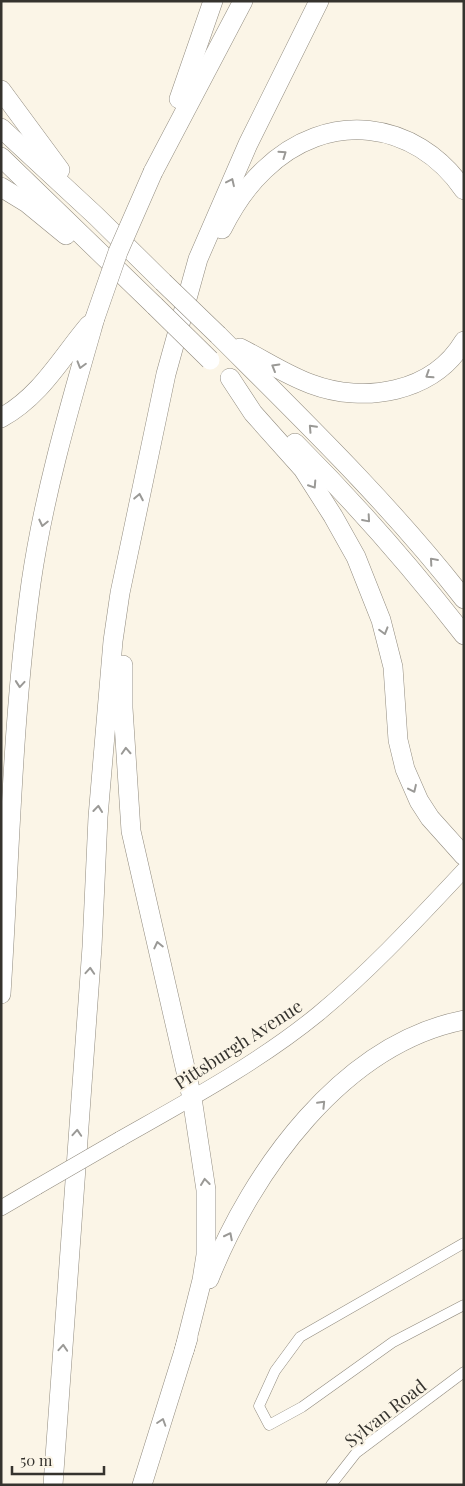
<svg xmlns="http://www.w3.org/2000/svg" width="465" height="1486" viewBox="0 0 465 1486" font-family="'Playfair Display',serif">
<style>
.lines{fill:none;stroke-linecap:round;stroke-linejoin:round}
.street-casing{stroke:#918b7f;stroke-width:11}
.secondary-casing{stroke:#918b7f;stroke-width:16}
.highway-casing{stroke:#918b7f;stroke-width:20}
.street{stroke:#fff;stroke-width:10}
.secondary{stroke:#fff;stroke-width:15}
.highway{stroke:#fff;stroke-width:19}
.secondary-bridge-casing{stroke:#918b7f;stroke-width:16;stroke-linecap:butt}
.highway-bridge-casing{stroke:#918b7f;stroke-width:20;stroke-linecap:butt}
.secondary-bridge{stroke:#fff;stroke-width:15}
.highway-bridge{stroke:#fff;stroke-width:19}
.oneway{stroke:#9a9996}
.labels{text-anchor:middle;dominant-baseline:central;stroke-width:4.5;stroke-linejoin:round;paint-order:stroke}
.street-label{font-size:18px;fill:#35332e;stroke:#fbf5e7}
</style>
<rect width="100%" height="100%" fill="#fbf5e7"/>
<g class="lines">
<!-- street casing -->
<g class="street-casing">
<g id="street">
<polyline points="464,1243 300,1337 275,1371 259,1406 269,1425 302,1407 393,1342 464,1305"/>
<polyline points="331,1485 356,1453 464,1372"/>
</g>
</g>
<!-- secondary casing -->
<g class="secondary-casing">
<g id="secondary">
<path d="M120,1139C187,1101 258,1063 318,1014C371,970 417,920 464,870"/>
<polyline points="1,1208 37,1187"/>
</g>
</g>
<!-- highway casing -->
<g class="highway-casing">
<g id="highway">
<polyline points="1,90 60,170"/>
<polyline points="179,99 213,1"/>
<polyline points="1,128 96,216 163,282"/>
<polyline points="1,157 155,306"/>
<polyline points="153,172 243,1"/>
<polyline points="1,187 27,203 66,235"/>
<path d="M222,229C233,207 246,187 264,170C327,109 415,119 464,190"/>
<path d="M218,335C303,420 390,504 464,599"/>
<path d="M240,348C264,360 286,375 311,384C364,404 433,393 464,341"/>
<polyline points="230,378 253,413 303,469 333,516 356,557 381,620 393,667 398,740 405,769 419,801 430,818 464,856"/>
<path d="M1,418C41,396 61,358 89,325"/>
<path d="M295,443C355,503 412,568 464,635"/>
<polyline points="123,665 123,708 131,831 192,1098 206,1190 206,1255 202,1280 184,1351"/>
<path d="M1,994C10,856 12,719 31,583C44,493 70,405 95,318"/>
<path d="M209,1279C252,1171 342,1044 464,1020"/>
<polyline points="53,1485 92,947 98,817 113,641 120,593 166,374 198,259 248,144 319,1"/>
<polyline points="142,1485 188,1338"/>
</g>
</g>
<!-- street -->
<use href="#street" class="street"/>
<!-- secondary -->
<use href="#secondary" class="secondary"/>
<!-- highway -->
<use href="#highway" class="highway"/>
<!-- secondary-bridge casing -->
<g class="secondary-bridge-casing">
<polyline id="secondary-bridge" points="37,1187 120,1139"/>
</g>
<!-- highway-bridge casing -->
<g class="highway-bridge-casing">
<g id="highway-bridge">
<polyline points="163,282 218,335"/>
<polyline points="155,306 210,360"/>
<polyline points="95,318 118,252 153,172"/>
</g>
</g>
<!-- secondary-bridge -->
<use href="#secondary-bridge" class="secondary-bridge"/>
<!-- highway-bridge -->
<use href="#highway-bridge" class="highway-bridge"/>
</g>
<!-- one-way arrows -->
<defs><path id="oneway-chevron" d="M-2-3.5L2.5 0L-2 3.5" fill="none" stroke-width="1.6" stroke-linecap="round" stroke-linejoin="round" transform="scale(1.25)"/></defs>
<g class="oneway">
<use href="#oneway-chevron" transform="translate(283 154) rotate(-35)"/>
<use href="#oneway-chevron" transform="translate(231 182) rotate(-65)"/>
<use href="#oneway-chevron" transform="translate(81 365) rotate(106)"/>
<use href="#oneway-chevron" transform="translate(275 367) rotate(-150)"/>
<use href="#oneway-chevron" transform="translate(429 375) rotate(147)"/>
<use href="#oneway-chevron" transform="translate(312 428) rotate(-133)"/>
<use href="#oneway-chevron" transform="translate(313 485) rotate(57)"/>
<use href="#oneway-chevron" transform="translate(139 497) rotate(-79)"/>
<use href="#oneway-chevron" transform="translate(367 519) rotate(49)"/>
<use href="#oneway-chevron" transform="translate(43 523) rotate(103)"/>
<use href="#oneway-chevron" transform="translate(433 561) rotate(-131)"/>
<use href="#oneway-chevron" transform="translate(384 631) rotate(74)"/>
<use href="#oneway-chevron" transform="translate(20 684) rotate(95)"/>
<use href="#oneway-chevron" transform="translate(126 751) rotate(-93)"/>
<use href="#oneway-chevron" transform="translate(413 789) rotate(65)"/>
<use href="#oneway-chevron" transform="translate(98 809) rotate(-84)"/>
<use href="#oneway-chevron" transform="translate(158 945) rotate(-103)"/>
<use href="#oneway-chevron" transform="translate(90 971) rotate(-86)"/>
<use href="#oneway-chevron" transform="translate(322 1104) rotate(-46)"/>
<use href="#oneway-chevron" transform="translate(77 1133) rotate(-86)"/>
<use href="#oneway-chevron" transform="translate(205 1182) rotate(-97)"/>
<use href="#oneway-chevron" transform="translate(229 1236) rotate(-63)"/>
<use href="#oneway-chevron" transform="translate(63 1348) rotate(-86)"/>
<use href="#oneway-chevron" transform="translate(162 1422) rotate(-72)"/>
</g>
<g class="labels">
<!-- street labels -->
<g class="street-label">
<text transform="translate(238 1044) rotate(-33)">Pittsburgh Avenue</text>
<text transform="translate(385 1413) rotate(-38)">Sylvan Road</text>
</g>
</g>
<!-- border -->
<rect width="465" height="1486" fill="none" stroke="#35332e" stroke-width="5"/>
<!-- scale -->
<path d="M12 1466v8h92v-8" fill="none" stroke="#35332e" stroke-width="2.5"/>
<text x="20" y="1466" font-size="15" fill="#35332e" stroke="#fbf5e7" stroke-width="4" paint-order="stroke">50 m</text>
</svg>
